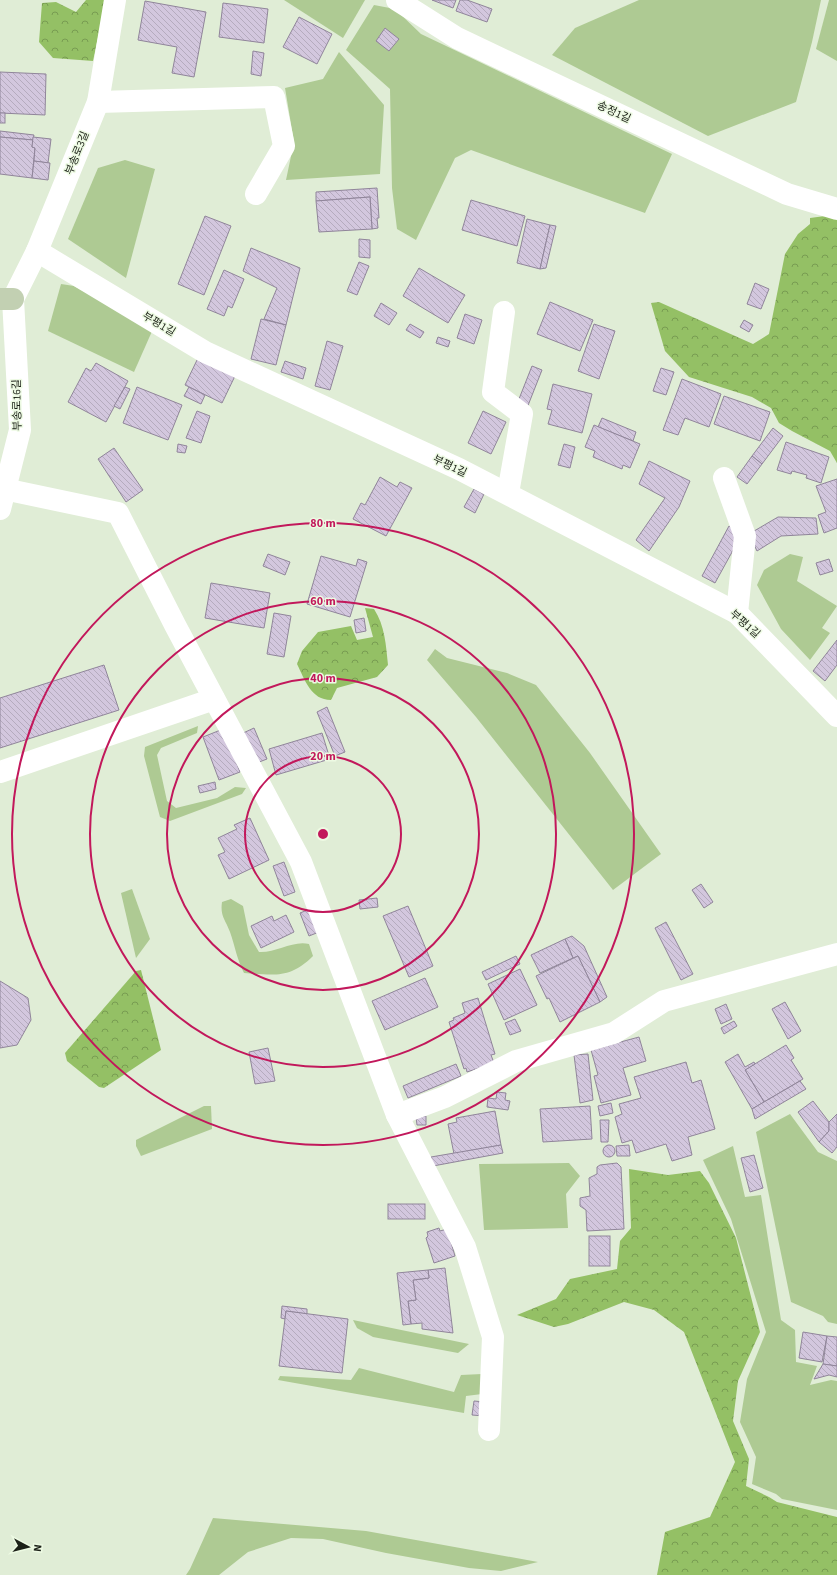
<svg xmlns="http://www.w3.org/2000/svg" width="837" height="1575" viewBox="0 0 837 1575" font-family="'Source Sans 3','Noto Sans KR',sans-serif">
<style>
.green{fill:#aeca93}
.forest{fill:url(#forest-crowns)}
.building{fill:url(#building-back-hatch);stroke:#90859a}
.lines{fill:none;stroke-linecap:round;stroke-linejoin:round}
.street{stroke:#fff;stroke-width:22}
.secondary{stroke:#c2d0b2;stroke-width:22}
.ring{fill:none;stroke:#c2185b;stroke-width:2}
.labels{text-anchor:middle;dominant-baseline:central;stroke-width:3;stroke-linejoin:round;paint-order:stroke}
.street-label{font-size:11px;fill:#1c2118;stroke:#edfae3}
.centre{fill:#c2185b;stroke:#edfae3;stroke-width:2}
.ring-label{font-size:12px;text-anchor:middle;font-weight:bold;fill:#c2185b;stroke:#edfae3;stroke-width:3;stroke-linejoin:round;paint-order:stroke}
</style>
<defs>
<pattern id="forest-crowns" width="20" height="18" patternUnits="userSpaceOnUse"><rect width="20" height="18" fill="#94c065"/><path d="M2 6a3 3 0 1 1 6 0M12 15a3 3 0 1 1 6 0" fill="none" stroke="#789c52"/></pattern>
<pattern id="building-back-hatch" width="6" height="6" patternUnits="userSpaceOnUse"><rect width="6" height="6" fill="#d3c7de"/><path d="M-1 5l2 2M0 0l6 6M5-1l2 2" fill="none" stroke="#b5abbe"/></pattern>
</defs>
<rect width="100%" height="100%" fill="#e0edd6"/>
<!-- green -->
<g class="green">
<polygon points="284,0 365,0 343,38"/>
<polygon points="639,0 821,0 812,42 796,102 708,136 552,55 575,28"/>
<polygon points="829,0 837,0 837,61 816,49"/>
<polygon points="374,5 395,9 421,34 672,154 645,213 471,150 455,158 416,240 397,229 392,188 390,89 346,50"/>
<polygon points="339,52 384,105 380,174 286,180 294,142 285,88 323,79"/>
<polygon points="125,160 155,169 126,278 68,239 98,168"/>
<polygon points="61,284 74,286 153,329 134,372 48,331"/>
<polygon points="790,554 803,557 797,581 837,606 822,628 830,633 810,660 781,629 757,585 764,570"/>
<polygon points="435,649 447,658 507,673 536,685 590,753 661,854 613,890 476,717 427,660"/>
<polygon points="198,726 197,733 161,748 157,755 167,801 176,808 217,798 235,787 246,788 242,794 170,821 160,817 144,756 145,747"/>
<polygon points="132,889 150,939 136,958 121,893"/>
<path d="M231,899L243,906L249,935L259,952C276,953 293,940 309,944L313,956C290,979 275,975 244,973C237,960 235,946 230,932C225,919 220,916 222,902Z"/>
<polygon points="204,1106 211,1106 212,1129 141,1156 136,1146 136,1140"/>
<polygon points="790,1114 818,1152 837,1161 837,1324 828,1322 823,1316 791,1302 756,1132"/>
<polygon points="733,1146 745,1197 761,1195 781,1320 795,1330 796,1362 817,1366 810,1385 831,1380 837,1381 837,1510 782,1499 776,1494 752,1484 756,1457 740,1422 747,1379 766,1332 731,1219 703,1160"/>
<polygon points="569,1163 580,1176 566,1194 568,1228 484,1230 479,1164"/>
<polygon points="353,1320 469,1344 458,1353 373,1337 357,1328"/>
<polygon points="359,1368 454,1392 461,1375 482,1374 482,1394 466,1396 464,1413 278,1380 280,1376 351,1380"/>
<polygon points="213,1518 366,1531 538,1562 501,1571 469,1568 386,1553 323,1539 291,1538 248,1552 219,1575 186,1575 190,1569"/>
</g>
<!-- forest -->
<g class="forest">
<polygon points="86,0 106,0 93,61 53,58 39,42 42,3 56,2 76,12"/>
<polygon points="825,216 837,219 837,463 830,451 792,431 779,423 771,408 752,397 689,377 665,351 651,303 659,302 753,344 769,334 785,254 798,234 810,224 810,218"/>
<path d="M365,608L374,609C385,626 386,645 388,665L377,677L337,688L331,700C311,700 305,680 297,664L302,651L318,632L351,626L357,640L373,637Z"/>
<polygon points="141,970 161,1050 104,1088 99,1087 67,1061 65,1053 136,971"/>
<polygon points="629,1169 668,1175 700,1171 709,1183 736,1238 760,1332 738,1381 733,1421 749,1459 746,1486 769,1497 777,1502 837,1517 837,1575 657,1575 665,1532 710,1517 735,1462 684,1332 654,1310 624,1302 568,1324 554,1327 517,1315 556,1299 570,1279 617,1269 620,1241 631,1228"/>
</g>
<!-- building -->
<g class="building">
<polygon points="432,0 456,0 453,8"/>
<polygon points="460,0 467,0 492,9 487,22 456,11"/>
<polygon points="145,1 206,12 194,77 172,73 177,47 138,40"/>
<polygon points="223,3 268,9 264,43 219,37"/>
<polygon points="299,17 332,34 317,64 283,47"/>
<polygon points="385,28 399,39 389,51 376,41"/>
<polygon points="253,51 264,53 261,76 251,74"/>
<polygon points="0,72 46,74 45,115 0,113"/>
<rect x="0" y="113" width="5" height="10"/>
<polygon points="0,131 34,135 33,140 0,137"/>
<polygon points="0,137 33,140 32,147 35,148 32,178 0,174"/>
<polygon points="33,137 51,139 48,163 34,161 35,148 32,147"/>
<polygon points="34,161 50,163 48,180 32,178"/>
<polygon points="377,188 379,218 377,218 378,228 372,229 370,197 316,201 316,192"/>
<polygon points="370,197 372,229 319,232 316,201"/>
<polygon points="471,200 525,216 517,246 462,230"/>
<polygon points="205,216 231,226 204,295 178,284"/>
<polygon points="527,219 550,225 540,269 517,263"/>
<polygon points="550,225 556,226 546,268 540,269"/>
<polygon points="359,239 370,240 370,258 359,257"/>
<polygon points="251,248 300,268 286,325 264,319 277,288 243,271"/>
<polygon points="359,262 369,266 357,295 347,291"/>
<polygon points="419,268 465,295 448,323 403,296"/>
<polygon points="224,270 244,279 232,308 228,306 224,316 207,309"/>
<polygon points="755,283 769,289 761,309 747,304"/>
<polygon points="550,302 593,320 580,351 537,334"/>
<polygon points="381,303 397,313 389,325 374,316"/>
<polygon points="465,314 482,320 474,344 457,338"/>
<polygon points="261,319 286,325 276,365 251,359"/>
<polygon points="744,320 753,325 749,332 740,327"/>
<polygon points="410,324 424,332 420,338 406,330"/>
<polygon points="594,324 615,331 599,379 578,371"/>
<polygon points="438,337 450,341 448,347 436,343"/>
<polygon points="327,341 343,346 330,390 315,386"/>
<polygon points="198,358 235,376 222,403 185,385"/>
<polygon points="285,361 306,368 303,379 281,372"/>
<polygon points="96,363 128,381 106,422 68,402 86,368 91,371"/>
<polygon points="532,366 542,370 527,408 517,404"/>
<polygon points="661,368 674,372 666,395 653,391"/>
<polygon points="682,379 721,394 709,427 685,418 678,435 663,430"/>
<polygon points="553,384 592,394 582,433 548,424 552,410 547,409"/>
<polygon points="125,387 130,389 120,409 114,406"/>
<polygon points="137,387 182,405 168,440 123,423"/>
<polygon points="189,387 205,395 201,404 184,396"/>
<polygon points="724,396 770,412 760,441 714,424"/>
<polygon points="197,411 210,416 201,443 186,438"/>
<polygon points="483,411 506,422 491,454 468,443"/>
<polygon points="602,418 636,432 633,441 598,427"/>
<polygon points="594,425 640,444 630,468 623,465 622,469 593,457 595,451 585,447"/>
<polygon points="773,428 783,436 762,464 752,456"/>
<polygon points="786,442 829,457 821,483 806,478 807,475 792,471 791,474 777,470"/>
<polygon points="178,444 187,446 185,453 177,452"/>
<polygon points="564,444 575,447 570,468 558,465"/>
<polygon points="114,448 143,490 126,502 98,459"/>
<polygon points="752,456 762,464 747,484 737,477"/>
<polygon points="649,461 690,481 679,507 649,551 636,540 665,498 639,484"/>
<polygon points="380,477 397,487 400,482 412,488 386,536 353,519 361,503 365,505"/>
<polygon points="837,479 837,528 824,533 818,515 826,512 816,486"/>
<polygon points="474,489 484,494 475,513 464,507"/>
<polygon points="778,517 816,518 818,534 781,536 757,551 749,534"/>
<polygon points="729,526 732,528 737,543 715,583 702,576"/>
<polygon points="268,554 290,562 285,575 263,566"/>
<polygon points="321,556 356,566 358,559 367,562 350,617 307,604"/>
<polygon points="829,559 833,571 820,575 816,563"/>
<polygon points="211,583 270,593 264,628 205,618"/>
<polygon points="274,613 291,616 284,657 267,654"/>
<polygon points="364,618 366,631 356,633 354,620"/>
<polygon points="837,640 837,665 825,681 813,671"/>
<polygon points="104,665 119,710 0,748 0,698"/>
<polygon points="327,707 345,752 335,756 317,712"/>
<polygon points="254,728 267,759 254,764 241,734"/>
<polygon points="223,729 240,772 219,780 203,737"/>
<polygon points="322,733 330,759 276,775 269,749"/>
<polygon points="215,782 216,789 200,793 198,786"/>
<polygon points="250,818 269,860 229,879 218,855 225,852 218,838 237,829 234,825"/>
<polygon points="284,862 295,892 284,896 273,866"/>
<polygon points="701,884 713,902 704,908 692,890"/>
<polygon points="377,898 378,907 360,909 359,900"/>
<polygon points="408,906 433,966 409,977 383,916"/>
<polygon points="310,909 319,932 309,936 300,913"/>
<polygon points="286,915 294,932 261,948 251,926 272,916 274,921"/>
<polygon points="666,922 693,974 681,980 655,928"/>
<polygon points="572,936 584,946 607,997 600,1002 578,956 573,958 565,939"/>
<polygon points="565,939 573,958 540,973 531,955"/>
<polygon points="516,956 520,964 486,980 482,972"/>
<polygon points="578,956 600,1002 560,1022 549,998 547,999 536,976"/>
<polygon points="520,969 537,1005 504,1020 488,984"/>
<polygon points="425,978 438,1007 385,1030 372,1001"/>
<polygon points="0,981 28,998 31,1020 17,1045 0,1048"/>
<polygon points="478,998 495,1054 491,1055 494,1063 467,1072 466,1068 464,1069 449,1022 454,1020 453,1018 465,1013 462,1003"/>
<polygon points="785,1002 801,1031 788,1039 772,1009"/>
<polygon points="726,1004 732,1019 721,1024 715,1009"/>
<polygon points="515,1019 521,1031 510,1035 505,1023"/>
<polygon points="734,1021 737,1026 724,1034 721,1028"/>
<polygon points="639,1037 646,1061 623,1068 631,1095 601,1103 594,1076 598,1075 591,1050"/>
<polygon points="786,1045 794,1058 791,1060 803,1079 764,1102 745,1070"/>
<polygon points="268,1048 275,1081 255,1084 249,1052"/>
<polygon points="588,1054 593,1100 580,1103 574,1055"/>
<polygon points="738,1054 745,1067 754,1062 755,1064 745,1070 764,1102 752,1109 725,1062"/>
<polygon points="686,1062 692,1083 701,1080 715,1129 688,1137 692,1155 672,1161 666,1144 636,1153 632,1140 622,1143 615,1117 622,1114 619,1104 641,1098 634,1077"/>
<polygon points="456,1064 461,1076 408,1098 403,1086"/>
<polygon points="800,1081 806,1089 755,1119 752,1109"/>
<polygon points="497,1092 506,1093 505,1100 510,1101 508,1110 487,1107 488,1098 496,1099"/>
<polygon points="813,1101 829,1122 829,1131 819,1142 798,1112"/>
<polygon points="611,1103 613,1113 600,1116 598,1106"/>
<polygon points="590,1106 592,1139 543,1142 540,1109"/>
<polygon points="495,1111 501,1145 454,1154 448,1124 457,1122 456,1118"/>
<polygon points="837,1114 837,1147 832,1153 819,1142 829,1131 829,1122"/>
<polygon points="426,1116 426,1125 417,1125 416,1117"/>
<polygon points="600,1120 609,1120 608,1142 601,1142"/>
<polygon points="501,1145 503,1153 433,1166 431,1157"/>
<polygon points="629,1145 630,1156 617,1156 616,1146"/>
<circle cx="609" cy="1151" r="6"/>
<polygon points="754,1155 763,1188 750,1192 741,1158"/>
<polygon points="617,1163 621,1167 624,1229 587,1231 586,1210 580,1206 580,1198 590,1196 589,1178 597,1174 597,1167 600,1165"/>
<rect x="388" y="1204" width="37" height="15"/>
<polygon points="439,1228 440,1231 447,1229 455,1256 434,1263 426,1238 428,1236 427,1232"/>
<rect x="589" y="1236" width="21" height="30"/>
<polygon points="445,1268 453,1333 422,1329 422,1323 411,1324 408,1301 416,1300 413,1280 429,1278 428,1270"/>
<polygon points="428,1270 429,1278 413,1280 416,1300 408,1301 411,1324 403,1325 397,1273"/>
<polygon points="282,1306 307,1309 307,1314 286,1311 285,1319 281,1318"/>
<polygon points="286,1311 348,1319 342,1373 279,1366"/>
<polygon points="803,1332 827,1336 822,1362 799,1358"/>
<polygon points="827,1336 837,1337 837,1366 823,1364"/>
<polygon points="823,1364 837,1366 837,1377 829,1375 814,1379"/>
<polygon points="474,1401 485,1402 484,1416 472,1415"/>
</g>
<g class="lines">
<!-- street -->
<g class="street">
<polyline points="397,0 457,38 787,194 837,209"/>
<polyline points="98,102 274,97 284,146 256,194"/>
<polyline points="37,251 205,352 459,469 737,613 837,716"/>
<polyline points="504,312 493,392 522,414 508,493"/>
<polyline points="724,478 745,536 737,613"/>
<polyline points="4,489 118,513 175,625 301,862 397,1115 465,1247 493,1337 489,1430"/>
<polyline points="0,509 20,430 13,299 37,251 98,102 115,0"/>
<polyline points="0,772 214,699"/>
<polyline points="397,1115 445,1097 516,1061 614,1033 664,1001 837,954"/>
</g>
<!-- secondary -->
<polyline class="secondary" points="0,299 13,299"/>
</g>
<!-- distance rings -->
<g class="ring">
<circle cx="323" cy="834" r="78"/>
<circle cx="323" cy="834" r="156"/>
<circle cx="323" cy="834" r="233"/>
<circle cx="323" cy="834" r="311"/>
</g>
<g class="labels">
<!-- street labels -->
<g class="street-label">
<text transform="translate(614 112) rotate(25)">송정1길</text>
<text transform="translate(77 153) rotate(-68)">부송로3길</text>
<text transform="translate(159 324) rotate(31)">부평1길</text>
<text transform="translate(17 405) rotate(-91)">부송로16길</text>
<text transform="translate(450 466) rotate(25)">부평1길</text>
<text transform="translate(745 624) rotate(42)">부평1길</text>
</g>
</g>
<circle cx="323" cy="834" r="6" class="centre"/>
<g class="ring-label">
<text x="323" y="527">80 m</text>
<text x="323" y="605">60 m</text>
<text x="323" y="682">40 m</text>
<text x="323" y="760">20 m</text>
</g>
<!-- north arrow -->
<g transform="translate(28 1547) rotate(97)" stroke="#edfae3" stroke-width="3" paint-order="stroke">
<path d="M0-3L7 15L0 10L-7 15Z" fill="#1c2118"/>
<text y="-6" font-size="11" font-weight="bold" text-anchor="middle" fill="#1c2118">N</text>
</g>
</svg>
